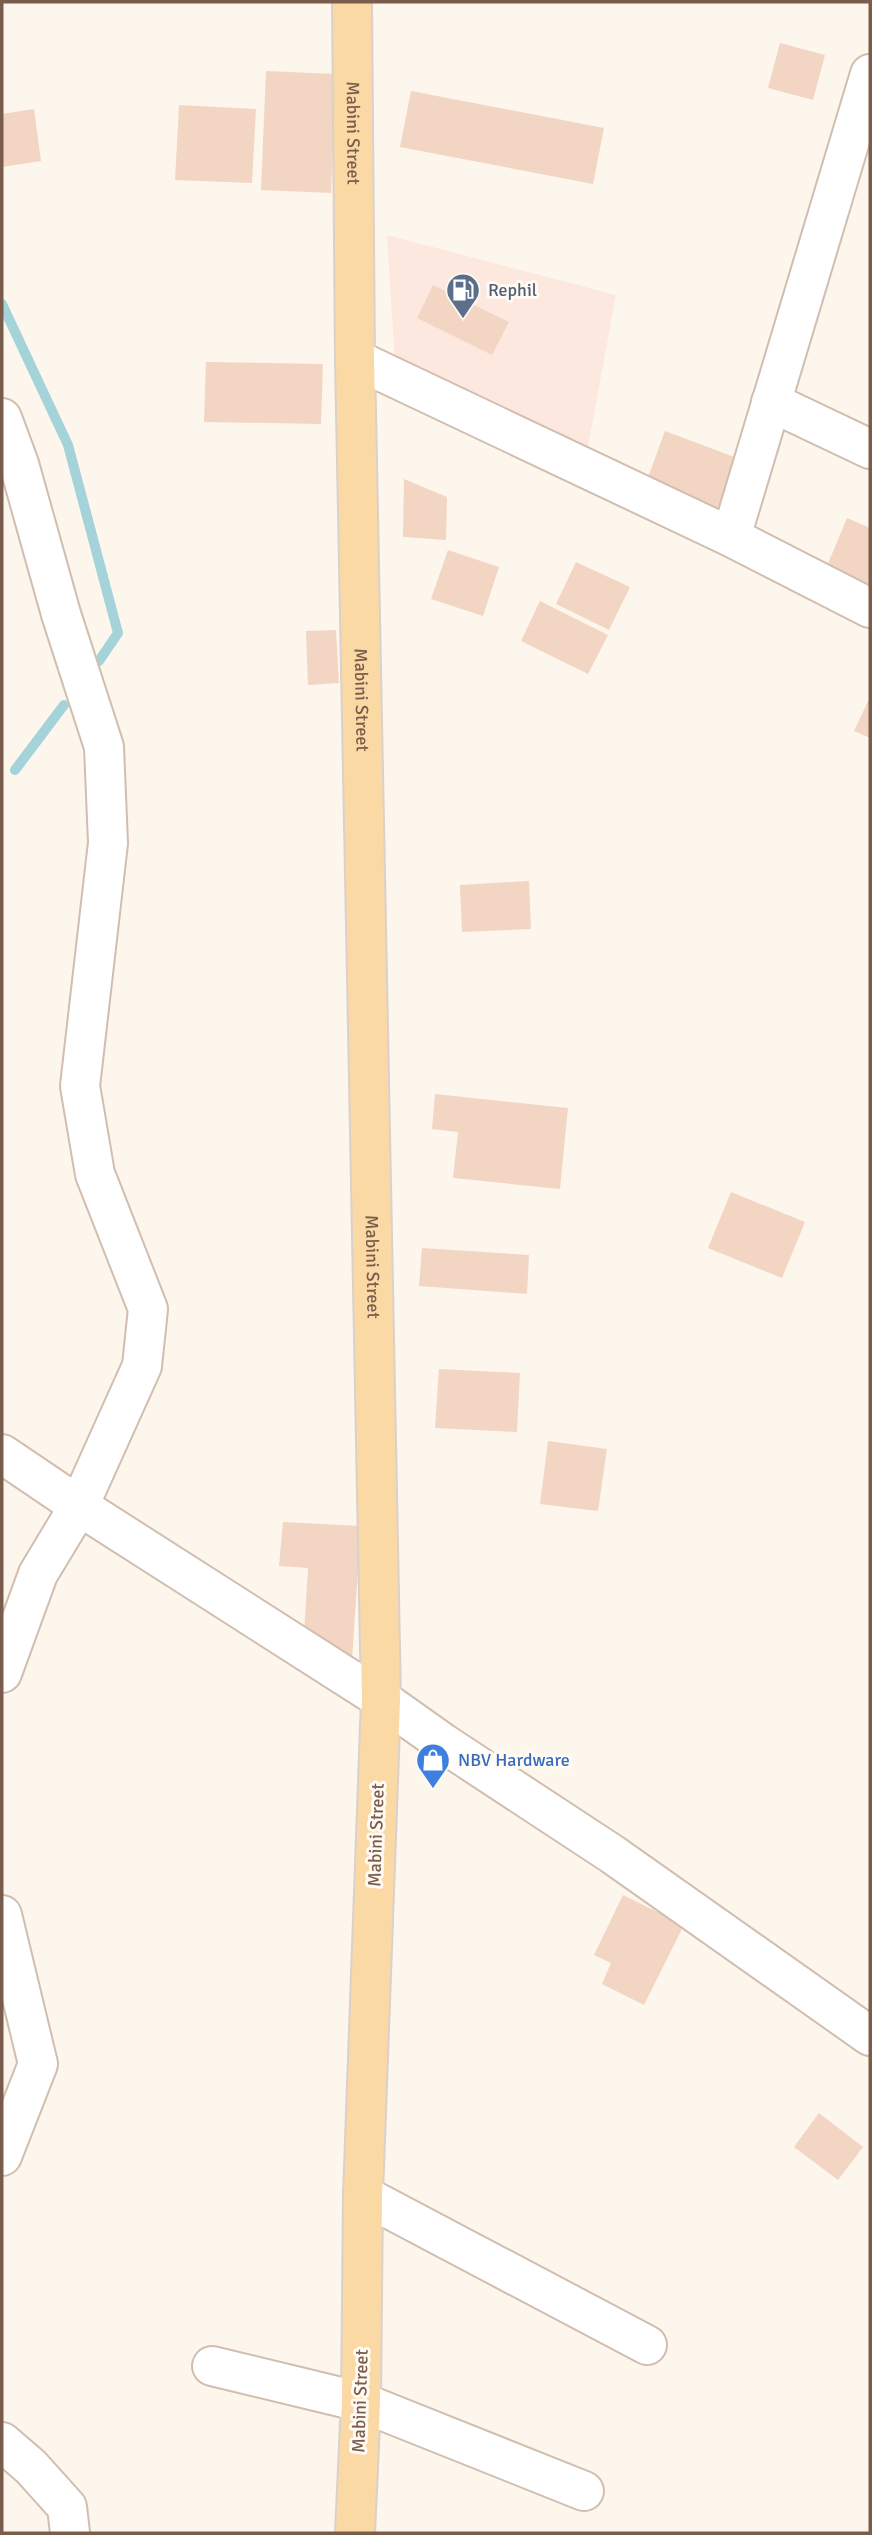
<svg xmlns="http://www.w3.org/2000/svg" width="872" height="2535" viewBox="0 0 872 2535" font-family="Signika,sans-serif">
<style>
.commercial{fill:#fde8e0}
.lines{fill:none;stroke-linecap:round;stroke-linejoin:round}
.stream{stroke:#a5d3da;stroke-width:10}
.building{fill:#f3d5c3}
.minor-casing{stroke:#d1beb0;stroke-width:42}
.major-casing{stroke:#dad1cd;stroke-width:42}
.minor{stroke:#fff;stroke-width:38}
.major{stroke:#fbd9a5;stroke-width:38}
.labels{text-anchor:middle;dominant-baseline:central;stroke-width:6;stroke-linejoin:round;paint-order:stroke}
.street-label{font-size:18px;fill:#7a5c4d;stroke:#fffaf3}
.service-label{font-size:18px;fill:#4e5e75;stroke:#fffaf3;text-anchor:start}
.shop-label{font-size:18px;fill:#366cbe;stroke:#fffaf3;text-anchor:start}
</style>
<rect width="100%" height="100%" fill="#fdf6ec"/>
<!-- commercial -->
<polygon class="commercial" points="387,235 616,295 588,447 395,364"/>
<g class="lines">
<!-- stream -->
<g class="stream">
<polyline points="2,304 68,445 118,633 99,661"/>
<polyline points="15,770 64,705"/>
</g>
</g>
<!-- building -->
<g class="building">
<polygon points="780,43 825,55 813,100 768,88"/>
<polygon points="266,71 336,74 331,193 261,190"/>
<polygon points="411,91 604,128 593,184 400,147"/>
<polygon points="179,105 256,109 252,183 175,180"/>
<polygon points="34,109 41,161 2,167 2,114"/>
<polygon points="433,285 509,322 492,355 417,318"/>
<polygon points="206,362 323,364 321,424 204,422"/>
<polygon points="665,431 737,458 719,509 646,483"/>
<polygon points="404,479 447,497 446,540 403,537"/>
<polygon points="847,518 870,528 870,586 827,566"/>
<polygon points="448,550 499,567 483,616 431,599"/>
<polygon points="576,562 630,587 609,630 556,604"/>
<polygon points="540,601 608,635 588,674 521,641"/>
<polygon points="336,630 339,683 308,685 306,631"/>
<polygon points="870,697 870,738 854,731"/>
<polygon points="529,881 531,929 462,932 460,885"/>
<polygon points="435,1094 568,1108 560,1189 453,1178 458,1132 432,1129"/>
<polygon points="731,1192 805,1222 782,1278 708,1248"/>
<polygon points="422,1248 529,1255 527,1294 419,1286"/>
<polygon points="439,1369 520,1373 517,1432 435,1428"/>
<polygon points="548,1441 607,1449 598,1511 540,1504"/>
<polygon points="283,1522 361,1526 352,1659 304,1633 308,1568 279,1566"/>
<polygon points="623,1895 684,1925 644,2005 602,1984 611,1963 594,1955"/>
<polygon points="819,2113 863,2147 838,2180 794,2147"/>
</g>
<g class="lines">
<!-- minor casing -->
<g class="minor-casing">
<g id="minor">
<polyline points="355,359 731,537 870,608"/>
<polyline points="771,402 870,449"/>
<polyline points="2,418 19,464 61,614 104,747 108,843 80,1086 95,1174 148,1309 142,1366 79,1506 38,1574 2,1673"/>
<polyline points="731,537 870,74"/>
<polyline points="2,1454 79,1506 381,1699 443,1743 612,1854 870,2036"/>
<polyline points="2,1915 38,2064 2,2156"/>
<polyline points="363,2195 647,2345"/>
<polyline points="212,2366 361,2402 584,2491"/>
<polyline points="2,2442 31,2467 67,2507 70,2533"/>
</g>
</g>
<!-- major casing -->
<g class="major-casing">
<g id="major">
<path id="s1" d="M352,2L355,359L381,1699L363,2195L361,2402L355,2533"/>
</g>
</g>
<!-- minor -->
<use href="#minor" class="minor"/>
<!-- major -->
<use href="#major" class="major"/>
</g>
<!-- icons -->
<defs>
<g id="fuel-pin" transform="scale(1.75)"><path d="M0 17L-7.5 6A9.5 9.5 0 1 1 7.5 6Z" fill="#5c6f8a" stroke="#fffaf3"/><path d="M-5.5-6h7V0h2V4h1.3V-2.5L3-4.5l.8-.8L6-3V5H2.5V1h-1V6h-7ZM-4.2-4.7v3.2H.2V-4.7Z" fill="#fff"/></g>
<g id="shop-pin" transform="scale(1.75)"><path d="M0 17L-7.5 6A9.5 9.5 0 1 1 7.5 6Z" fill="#3f7fe0" stroke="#fffaf3"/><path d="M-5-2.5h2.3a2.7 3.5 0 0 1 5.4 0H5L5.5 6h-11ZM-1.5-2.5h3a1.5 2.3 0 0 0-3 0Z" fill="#fff"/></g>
</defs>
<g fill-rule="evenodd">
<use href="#fuel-pin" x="463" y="290"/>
<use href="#shop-pin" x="433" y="1760"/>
</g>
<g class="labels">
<!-- street labels -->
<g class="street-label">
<text stroke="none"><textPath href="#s1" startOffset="131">Mabini Street</textPath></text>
<text stroke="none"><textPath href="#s1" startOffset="698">Mabini Street</textPath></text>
<text stroke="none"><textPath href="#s1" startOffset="1265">Mabini Street</textPath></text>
<text transform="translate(376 1835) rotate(-88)">Mabini Street</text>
<text transform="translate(360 2401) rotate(-88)">Mabini Street</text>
</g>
<!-- service labels -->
<g class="service-label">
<text x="488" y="290">Rephil</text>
</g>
<!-- shop labels -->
<g class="shop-label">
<text x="458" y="1760">NBV Hardware</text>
</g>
</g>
<!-- border -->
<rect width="872" height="2535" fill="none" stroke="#7a5c4d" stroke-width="7"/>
</svg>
